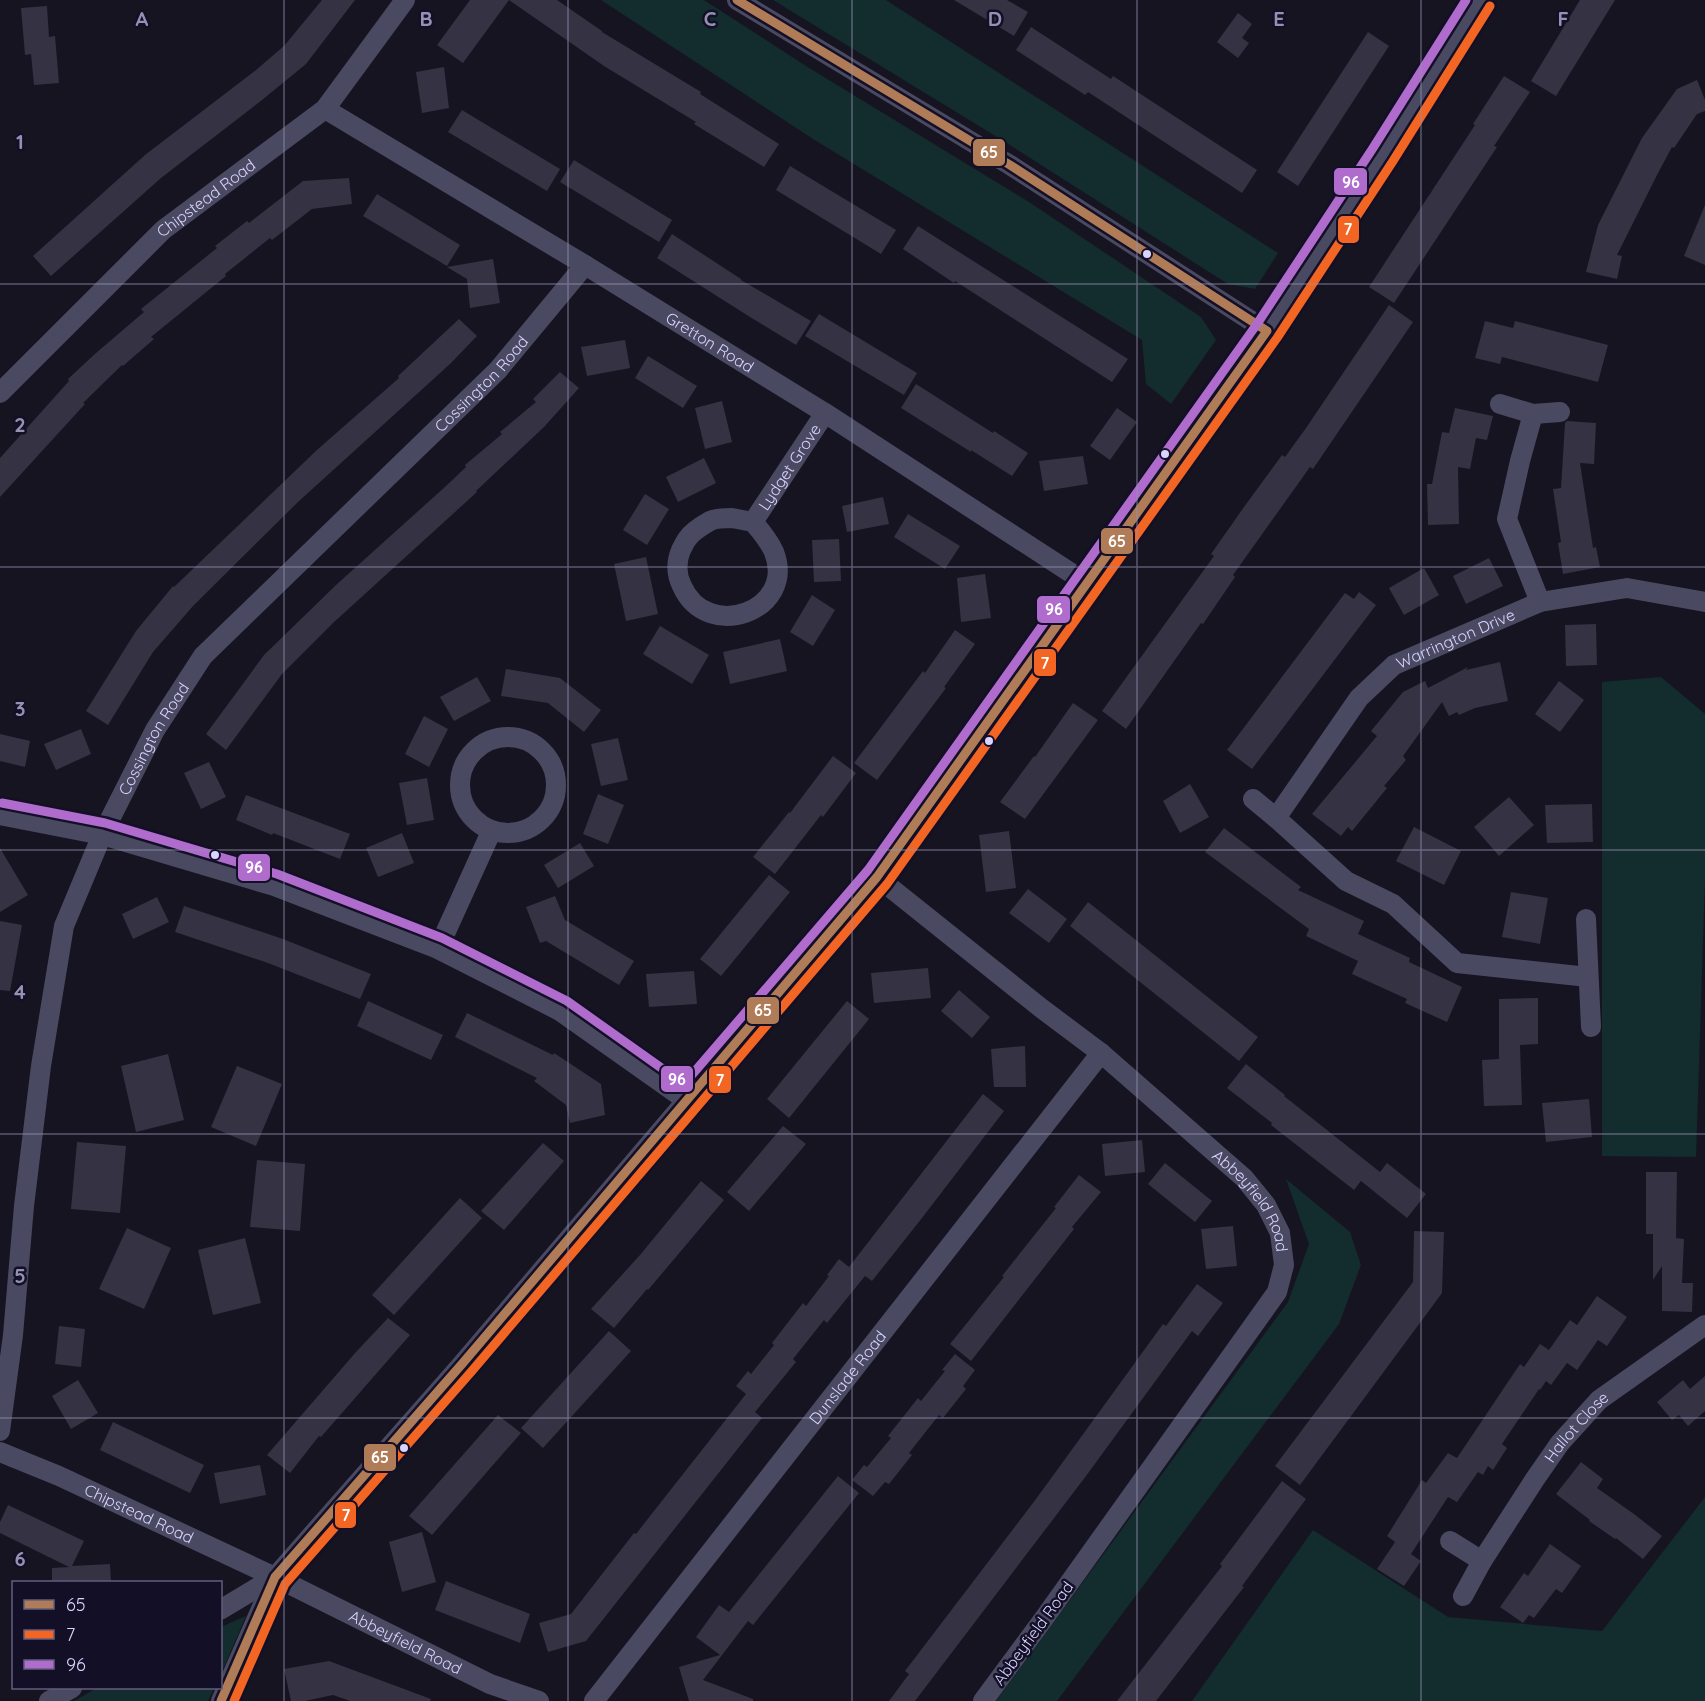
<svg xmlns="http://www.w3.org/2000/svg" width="1705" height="1701" viewBox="0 0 1705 1701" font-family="Quicksand,sans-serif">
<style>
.green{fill:#132c2d}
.building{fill:#343243}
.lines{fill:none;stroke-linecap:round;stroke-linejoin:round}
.minor{stroke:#4a4962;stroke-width:20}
.bus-1-casing{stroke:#130f26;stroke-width:14}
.bus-2-casing{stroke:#130f26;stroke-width:14}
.bus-3-casing{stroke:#130f26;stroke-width:14}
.bus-1{stroke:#b07c57;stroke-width:9}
.bus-2{stroke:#f26522;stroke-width:9}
.bus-3{stroke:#b06ccc;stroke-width:9}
.grid{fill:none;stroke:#9591b1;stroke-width:1.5;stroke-opacity:0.55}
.bus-dot{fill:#d9d4ff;stroke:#130f26;stroke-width:2}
.labels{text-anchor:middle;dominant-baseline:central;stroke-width:5;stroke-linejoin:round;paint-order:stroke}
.street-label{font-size:16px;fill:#d9d4ff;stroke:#130f26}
.grid-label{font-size:20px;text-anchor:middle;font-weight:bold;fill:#9591b1;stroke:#130f26;stroke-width:5;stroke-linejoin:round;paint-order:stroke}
.line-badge{stroke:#130f26;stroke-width:2}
.badge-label{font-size:16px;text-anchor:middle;font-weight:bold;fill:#fff}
</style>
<rect width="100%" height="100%" fill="#161421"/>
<!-- green -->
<g class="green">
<polygon points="601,0 704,0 806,66 1029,202 1201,317 1216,340 1171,404 1146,384 1142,340 813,139"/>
<polygon points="773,0 886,0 1278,253 1255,289 1228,284 997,137"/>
<polygon points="1661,677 1705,714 1705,878 1696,1157 1602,1156 1602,682"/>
<polygon points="1286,1179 1350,1232 1361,1265 1339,1324 1057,1701 996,1701 1288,1302 1309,1244"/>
<polygon points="1705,1497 1705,1701 1192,1701 1313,1530 1448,1617 1602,1631"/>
<polygon points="246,1616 221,1674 221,1627"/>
<polygon points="97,1688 214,1688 208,1701 74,1701"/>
</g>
<!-- building -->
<g class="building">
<polygon points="322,0 355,0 306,64 262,100 161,178 51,276 33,256 145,155 256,70 284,46"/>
<polygon points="470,0 557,0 602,31 602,32 701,92 700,94 779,144 764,167 694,124 696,122 604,66 509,0 463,63 437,45"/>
<polygon points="954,0 1007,0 1028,12 1014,36"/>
<polygon points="1580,0 1615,0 1556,96 1531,81"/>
<polygon points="47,6 49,37 55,36 59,83 34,85 31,54 25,55 21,8"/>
<polygon points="1238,13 1252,24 1242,38 1249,43 1238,58 1217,42"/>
<polygon points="1031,27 1111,79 1113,76 1257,170 1242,193 1088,92 1085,95 1016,50"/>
<polygon points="1368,32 1389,46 1298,186 1277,172"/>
<polygon points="444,67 449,108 422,113 416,72"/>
<polygon points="1504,76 1530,92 1494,146 1497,147 1394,303 1369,287 1475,125 1473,124"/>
<polygon points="1697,80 1705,100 1705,111 1697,114 1674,148 1672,147 1658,173 1617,255 1622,256 1617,279 1586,272 1598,225 1642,138 1677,89"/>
<polygon points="462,110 560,169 547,191 448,132"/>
<polygon points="574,160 672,220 659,242 560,182"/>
<polygon points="790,166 896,230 881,254 776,190"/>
<polygon points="349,178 352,204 312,209 272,240 270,238 225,274 226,276 151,337 154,339 123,366 122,365 83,403 85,404 0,497 0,458 69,381 68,379 96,353 144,312 141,309 217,248 215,246 247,221 249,223 303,181"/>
<polygon points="377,194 460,245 447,266 363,216"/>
<polygon points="1705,205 1705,265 1684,256"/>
<polygon points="918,226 1128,359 1112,382 955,281 954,283 903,249"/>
<polygon points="672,234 741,279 741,280 811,321 796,345 750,317 657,258"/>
<polygon points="493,259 500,303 470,308 467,279 447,267"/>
<polygon points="1389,305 1413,322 1313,469 1310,467 1233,575 1235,577 1203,624 1201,623 1126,729 1102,711 1214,556 1211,554 1244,507 1282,455 1285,457 1306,428"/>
<polygon points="819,314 917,373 904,395 805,336"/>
<polygon points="459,319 477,336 450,364 298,502 193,606 153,652 108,725 86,711 136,631 173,586 174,587 318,449 399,378 398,376"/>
<polygon points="1485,321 1513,328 1515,321 1608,345 1598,382 1502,357 1500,364 1475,358"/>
<polygon points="625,340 630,368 587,376 581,347"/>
<polygon points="648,356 697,386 683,408 635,378"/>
<polygon points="560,372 579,388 544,427 476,491 477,492 333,623 282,674 226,750 206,734 264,655 336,585 446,486 466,467 465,465 502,434 500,432 536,402 533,399"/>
<polygon points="916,384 993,433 994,431 1028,453 1012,476 971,450 971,452 901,408"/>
<polygon points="722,401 732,442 705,449 695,408"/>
<polygon points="1117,408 1137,422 1110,460 1090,446"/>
<polygon points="1455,408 1493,416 1487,440 1476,438 1470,469 1458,467 1459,524 1428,525 1427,484 1432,484 1442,432 1449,433"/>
<polygon points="1567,421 1596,423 1594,464 1580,463 1593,548 1596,547 1600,567 1563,574 1558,543 1561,542 1553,489 1561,488 1565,423"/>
<polygon points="1083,456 1088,484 1044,491 1039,461"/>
<polygon points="704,458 716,483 678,502 666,477"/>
<polygon points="645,494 669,509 647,545 623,530"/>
<polygon points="883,497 889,524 847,532 842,506"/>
<polygon points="908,514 960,546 945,569 894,537"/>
<polygon points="839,539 841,581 814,582 812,540"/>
<polygon points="646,557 658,614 626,621 614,564"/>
<polygon points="1489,558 1503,586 1466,604 1453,576"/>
<polygon points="1424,568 1439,595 1404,615 1389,588"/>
<polygon points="985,574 991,618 961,622 957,578"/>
<polygon points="1359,592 1376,605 1252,769 1227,750 1345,593 1354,599"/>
<polygon points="812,595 835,610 813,646 790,632"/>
<polygon points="1596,624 1597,665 1566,666 1565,625"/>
<polygon points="660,626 709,655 692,684 643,654"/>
<polygon points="955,630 975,644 944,687 946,688 877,780 854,763 923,671 925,673"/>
<polygon points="780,639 787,671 730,684 723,652"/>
<polygon points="1500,662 1508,701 1475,708 1459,715 1457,712 1449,716 1442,702 1403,756 1406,760 1384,786 1387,788 1352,831 1348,827 1341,836 1312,814 1377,736 1371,731 1403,692 1425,681 1428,688 1468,667 1466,670"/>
<polygon points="506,669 560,678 601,710 584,732 548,703 501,696"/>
<polygon points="477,677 491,701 454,721 440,697"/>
<polygon points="1559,681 1584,700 1560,732 1535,714"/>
<polygon points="1073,703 1098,720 1025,819 1000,802 1034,756 1035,757"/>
<polygon points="424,716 448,729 429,767 405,754"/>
<polygon points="81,729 91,754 56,770 44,744"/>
<polygon points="0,734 30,741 25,767 0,761"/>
<polygon points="618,738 628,780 601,786 591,744"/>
<polygon points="833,756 856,773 823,817 821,815 775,874 753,857 789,812 790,813"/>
<polygon points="209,762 226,797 201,809 184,773"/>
<polygon points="427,778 434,820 407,825 399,783"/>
<polygon points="1190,784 1209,817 1180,833 1163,801"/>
<polygon points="598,794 624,805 608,844 583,834"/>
<polygon points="246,795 350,834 340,859 273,833 272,835 236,820"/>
<polygon points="1509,797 1534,825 1499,856 1474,827"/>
<polygon points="1592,804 1593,842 1547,843 1545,805"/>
<polygon points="1414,827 1461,851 1444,885 1396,861"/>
<polygon points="1224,828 1301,887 1298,890 1364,921 1358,934 1410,958 1409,962 1462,987 1447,1022 1405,1003 1407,999 1352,974 1358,961 1306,936 1309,929 1205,852"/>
<polygon points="1009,831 1016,888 986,892 979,835"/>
<polygon points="402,833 414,863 378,877 366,848"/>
<polygon points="580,843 594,866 558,888 544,865"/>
<polygon points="0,848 28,895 0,912"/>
<polygon points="769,875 790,892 721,976 700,959"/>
<polygon points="1028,889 1067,919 1049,943 1009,913"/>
<polygon points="1511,892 1548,898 1540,944 1502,937"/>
<polygon points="555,896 565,920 634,961 619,985 546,941 540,943 526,907"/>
<polygon points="157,897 169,922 133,939 122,914"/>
<polygon points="1088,902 1258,1037 1239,1061 1070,926"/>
<polygon points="184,906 283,939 371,974 360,999 268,963 175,932"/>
<polygon points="0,921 22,925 10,991 0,990"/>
<polygon points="928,968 931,998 874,1003 871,973"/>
<polygon points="694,971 697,1004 649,1007 646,974"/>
<polygon points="959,990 990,1017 972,1038 941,1011"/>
<polygon points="1538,998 1538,1044 1520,1045 1522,1105 1484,1106 1482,1060 1499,1059 1499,999"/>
<polygon points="368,1001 443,1035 431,1060 357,1026"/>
<polygon points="847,1001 869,1019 789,1118 767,1099"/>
<polygon points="467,1013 553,1055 554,1053 601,1084 605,1115 570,1123 566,1105 534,1081 537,1078 455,1037"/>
<polygon points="1025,1046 1026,1087 994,1087 991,1049"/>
<polygon points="168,1054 184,1120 136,1132 121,1066"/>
<polygon points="1246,1064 1285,1095 1284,1096 1380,1172 1387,1163 1426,1194 1407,1218 1361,1181 1354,1190 1271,1125 1272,1123 1227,1088"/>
<polygon points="237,1066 282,1084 256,1146 211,1127"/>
<polygon points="983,1094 1004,1111 922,1218 872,1281 865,1276 827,1323 824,1320 793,1359 796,1362 755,1412 762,1418 586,1641 548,1652 539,1623 571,1614 634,1533 636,1534 650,1516 746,1394 736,1386 748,1371 751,1374 774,1345 772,1343 803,1303 806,1306 829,1276 827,1275 839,1259 849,1267"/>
<polygon points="1589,1099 1592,1137 1546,1142 1542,1103"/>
<polygon points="783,1126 806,1144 749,1211 727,1192"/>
<polygon points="1142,1140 1145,1172 1105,1176 1102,1144"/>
<polygon points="77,1142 126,1146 120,1213 71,1209"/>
<polygon points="543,1143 564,1161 504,1230 481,1211"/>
<polygon points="257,1160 305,1164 300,1231 250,1227"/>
<polygon points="1165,1163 1212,1201 1195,1222 1148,1184"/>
<polygon points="1646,1172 1677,1172 1676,1238 1684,1239 1682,1283 1693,1283 1692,1312 1662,1311 1662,1266 1653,1280 1653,1234 1646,1234"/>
<polygon points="1079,1175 1101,1192 1072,1227 1074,1229 971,1361 950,1344 1004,1277 1002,1276 1056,1208 1054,1207"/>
<polygon points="701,1181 724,1200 648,1290 647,1289 614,1328 591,1309 640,1255"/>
<polygon points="460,1198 482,1218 394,1315 372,1295"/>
<polygon points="1233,1226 1237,1266 1206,1269 1201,1229"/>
<polygon points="127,1228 171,1248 144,1309 99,1289"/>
<polygon points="1414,1231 1444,1232 1442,1293 1300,1485 1275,1466 1413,1282"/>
<polygon points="245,1238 261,1303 213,1315 198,1250"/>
<polygon points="1197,1284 1223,1303 1198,1336 1192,1331 1086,1476 915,1701 889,1701 909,1674 905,1671 1036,1499 1163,1324 1166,1326"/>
<polygon points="1597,1296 1627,1317 1607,1346 1598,1340 1577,1370 1567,1363 1551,1385 1546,1381 1540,1390 1539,1389 1502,1444 1507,1448 1493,1470 1488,1466 1483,1475 1478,1472 1457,1502 1448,1497 1411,1554 1421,1561 1404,1586 1377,1569 1395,1542 1387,1536 1422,1480 1426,1483 1448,1453 1457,1458 1520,1364 1524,1367 1540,1344 1549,1350 1570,1320 1577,1325"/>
<polygon points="388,1318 410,1335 321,1437 319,1436 290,1473 267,1455 356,1352"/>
<polygon points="59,1326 85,1329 81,1367 55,1364"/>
<polygon points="609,1331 631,1351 543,1448 521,1428"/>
<polygon points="955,1354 975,1370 963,1386 966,1389 943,1418 939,1415 909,1453 912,1455 889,1484 885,1482 873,1496 852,1480 864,1465 867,1467 891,1438 888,1436 918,1398 921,1401 945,1371 942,1370"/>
<polygon points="1705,1376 1705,1411 1688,1426 1679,1415 1672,1420 1657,1402 1683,1380 1690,1389"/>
<polygon points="78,1380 98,1413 71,1429 52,1396"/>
<polygon points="498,1415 521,1433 432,1535 409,1516"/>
<polygon points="113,1422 204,1465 190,1493 100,1450"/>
<polygon points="1581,1462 1603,1479 1597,1488 1634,1514 1662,1536 1643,1559 1616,1538 1615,1539 1589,1521 1590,1520 1556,1494"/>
<polygon points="260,1465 266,1495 220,1504 214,1473"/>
<polygon points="838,1476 859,1493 753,1625 748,1621 703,1680 753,1699 753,1701 689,1701 679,1667 720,1655 696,1637 719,1605 729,1612"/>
<polygon points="1282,1481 1306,1499 1242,1586 1244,1587 1156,1701 1117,1701 1222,1566 1220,1564"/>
<polygon points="8,1505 84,1541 72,1566 110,1564 111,1582 52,1582 52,1568 69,1567 0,1533 0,1522"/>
<polygon points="422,1532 436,1582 402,1592 389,1542"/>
<polygon points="1550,1544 1581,1566 1562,1593 1556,1589 1534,1618 1529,1615 1523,1623 1500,1607 1524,1573 1528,1576"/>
<polygon points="446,1581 530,1614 520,1643 435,1610"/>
<polygon points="329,1661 431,1699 430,1701 350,1701 333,1695 305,1701 291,1701 284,1669"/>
</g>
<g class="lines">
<!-- minor -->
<g class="minor">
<polyline points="737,0 1010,165 1267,331"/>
<path id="s1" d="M325,109L585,265L825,413L1088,584"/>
<path id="s2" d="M0,393L163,230L325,109L405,0"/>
<polyline points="1500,404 1533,414"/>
<path d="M732,518L753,522C761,531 769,541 774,552C797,611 707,643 682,586C676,574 676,562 681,550C683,547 685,541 688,538C692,532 703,525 710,521C716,518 726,518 732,518Z"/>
<path id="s3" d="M753,522L825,413"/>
<polyline points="1540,602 1507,519 1520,461 1533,414 1560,412"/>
<circle cx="508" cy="785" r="48"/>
<polyline points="1253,799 1276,818 1346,881 1393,904 1457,963 1588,977"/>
<polyline points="0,815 102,835 274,886 438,949 560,1011 686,1100"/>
<path id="s4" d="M1276,818L1359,698L1394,665L1540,602L1627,588L1705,602"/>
<path id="s5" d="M877,877L1041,1008L1101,1053L1244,1178L1266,1205L1280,1233L1284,1265L1277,1292L1045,1617L983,1701"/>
<polyline points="1586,919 1591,1027"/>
<polyline points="438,949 491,832"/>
<path id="s6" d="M0,1431L13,1335L24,1206L41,1066L64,926L102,835L155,730L203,656L498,370L585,265"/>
<path id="s7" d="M0,1452L59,1476L275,1577L490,1684L539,1701"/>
<polyline points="1450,1541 1482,1561"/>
<path id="s8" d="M1463,1596L1482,1561L1535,1479L1560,1443L1599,1400L1705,1325"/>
<polyline points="220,1610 275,1577"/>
<polyline points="49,1701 72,1688"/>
<polyline points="221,1701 275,1577 462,1364 877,877 1267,331 1383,154 1480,0"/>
<path id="s9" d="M594,1701L1101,1053"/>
</g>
<!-- bus-1 casing -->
<g class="bus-1-casing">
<polyline id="bus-1" points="221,1701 275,1577 462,1364 877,877 1267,331 1010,165 737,0"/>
</g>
<!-- bus-2 casing -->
<g class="bus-2-casing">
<polyline id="bus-2" points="234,1701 285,1584 471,1372 887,884 1277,338 1393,161 1490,6"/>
</g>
<!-- bus-3 casing -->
<g class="bus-3-casing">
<polyline id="bus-3" points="2,803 105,823 277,874 442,938 567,1001 684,1084 868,870 1257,324 1373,148 1466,0"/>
</g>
<!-- bus-1 -->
<use href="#bus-1" class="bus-1"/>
<!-- bus-2 -->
<use href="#bus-2" class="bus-2"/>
<!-- bus-3 -->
<use href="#bus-3" class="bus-3"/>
</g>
<!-- grid -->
<path class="grid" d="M284,0V1701M568,0V1701M852,0V1701M1137,0V1701M1421,0V1701M0,284H1705M0,567H1705M0,850H1705M0,1134H1705M0,1418H1705"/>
<!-- markers -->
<g class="bus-dot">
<circle cx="1147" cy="254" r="5"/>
<circle cx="1165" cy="454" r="5"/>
<circle cx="989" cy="741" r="5"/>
<circle cx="215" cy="855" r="5"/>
<circle cx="404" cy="1448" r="5"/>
</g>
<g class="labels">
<!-- street labels -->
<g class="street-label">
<text stroke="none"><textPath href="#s2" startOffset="284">Chipstead Road</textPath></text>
<text stroke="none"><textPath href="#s1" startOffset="450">Gretton Road</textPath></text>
<text stroke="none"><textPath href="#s6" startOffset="1203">Cossington Road</textPath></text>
<text stroke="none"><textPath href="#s3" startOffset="66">Lydget Grove</textPath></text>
<text stroke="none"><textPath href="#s4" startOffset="261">Warrington Drive</textPath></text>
<text stroke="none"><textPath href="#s6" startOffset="717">Cossington Road</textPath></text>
<text stroke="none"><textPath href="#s5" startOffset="498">Abbeyfield Road</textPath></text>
<text stroke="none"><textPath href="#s9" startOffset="411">Dunslade Road</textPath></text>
<text stroke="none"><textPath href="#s8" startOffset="204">Hallot Close</textPath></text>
<text stroke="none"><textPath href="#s7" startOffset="152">Chipstead Road</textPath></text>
<text transform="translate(1033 1633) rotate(-54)">Abbeyfield Road</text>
<text stroke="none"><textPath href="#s7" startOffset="448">Abbeyfield Road</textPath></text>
</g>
</g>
<g class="grid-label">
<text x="142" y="26">A</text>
<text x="426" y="26">B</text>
<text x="710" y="26">C</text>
<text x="995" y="26">D</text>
<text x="1279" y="26">E</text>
<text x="1563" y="26">F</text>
<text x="20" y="149">1</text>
<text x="20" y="432">2</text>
<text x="20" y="716">3</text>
<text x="20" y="999">4</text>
<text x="20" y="1283">5</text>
<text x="20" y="1566">6</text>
</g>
<g class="line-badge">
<rect x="972" y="138" width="34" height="29" rx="6" fill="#b07c57"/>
<rect x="1333" y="167" width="35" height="29" rx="6" fill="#b06ccc"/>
<rect x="1337" y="215" width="23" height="29" rx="6" fill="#f26522"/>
<rect x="1100" y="527" width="34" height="28" rx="6" fill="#b07c57"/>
<rect x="1036" y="595" width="35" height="29" rx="6" fill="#b06ccc"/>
<rect x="1033" y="648" width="24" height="29" rx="6" fill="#f26522"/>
<rect x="237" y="853" width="34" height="29" rx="6" fill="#b06ccc"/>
<rect x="746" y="996" width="34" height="29" rx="6" fill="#b07c57"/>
<rect x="660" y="1065" width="34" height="28" rx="6" fill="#b06ccc"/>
<rect x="708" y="1065" width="24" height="29" rx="6" fill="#f26522"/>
<rect x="363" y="1443" width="34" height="29" rx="6" fill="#b07c57"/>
<rect x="334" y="1501" width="23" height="28" rx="6" fill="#f26522"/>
</g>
<g class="badge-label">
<text x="989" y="158">65</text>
<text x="1351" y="188">96</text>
<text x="1348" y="235">7</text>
<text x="1117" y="547">65</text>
<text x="1054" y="615">96</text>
<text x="1045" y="669">7</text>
<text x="254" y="873">96</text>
<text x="763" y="1016">65</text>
<text x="677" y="1085">96</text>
<text x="720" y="1086">7</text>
<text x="380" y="1463">65</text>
<text x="346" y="1521">7</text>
</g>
<!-- legend -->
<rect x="12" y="1581" width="210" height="108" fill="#130f26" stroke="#625e7d" stroke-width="1.5"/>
<rect x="24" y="1600" width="30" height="9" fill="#b07c57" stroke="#625e7d" stroke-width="1.5"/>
<text x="66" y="1611" font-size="18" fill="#d9d4ff">65</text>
<rect x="24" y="1630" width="30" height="9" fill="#f26522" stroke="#625e7d" stroke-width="1.5"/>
<text x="66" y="1641" font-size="18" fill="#d9d4ff">7</text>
<rect x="24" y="1660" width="30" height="9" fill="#b06ccc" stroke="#625e7d" stroke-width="1.5"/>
<text x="66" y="1671" font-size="18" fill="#d9d4ff">96</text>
</svg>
